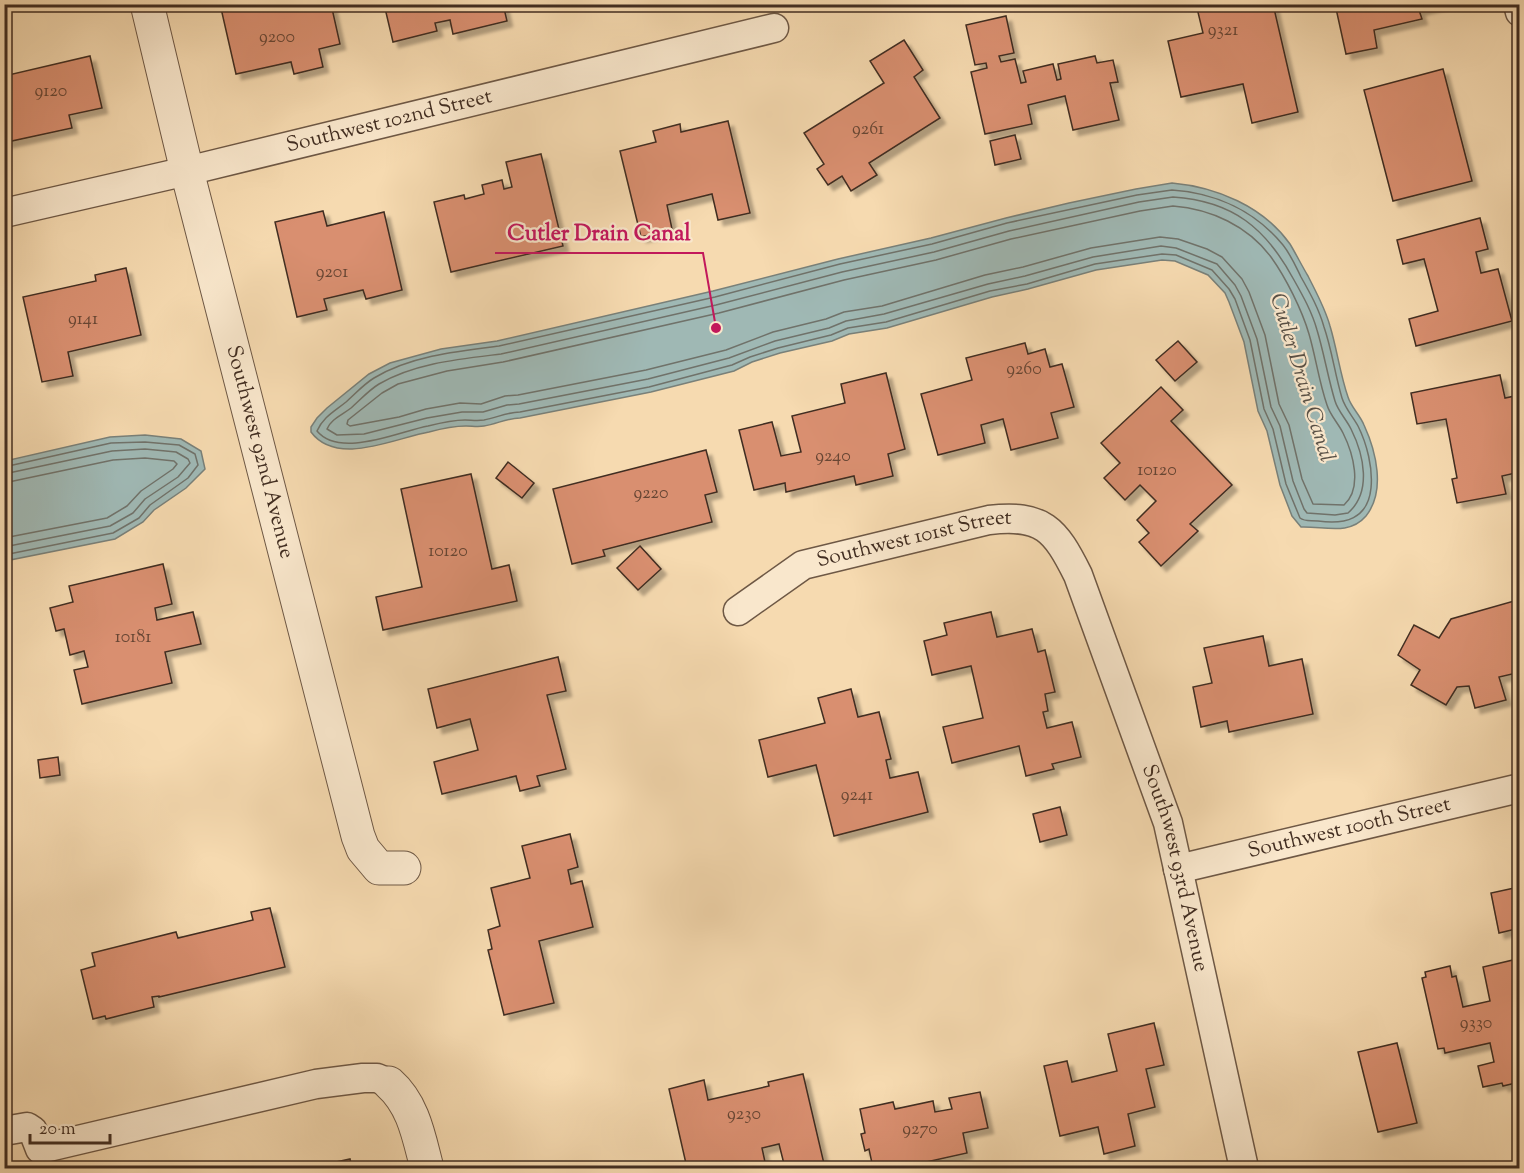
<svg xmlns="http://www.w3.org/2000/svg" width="1524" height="1173" viewBox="0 0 1524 1173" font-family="'Sorts Mill Goudy',serif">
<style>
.water{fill:#9fb8b4;stroke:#798079;stroke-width:1.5}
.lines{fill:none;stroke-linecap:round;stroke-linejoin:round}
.shore{stroke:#70726a;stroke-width:1.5}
.building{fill:#d98f6f;stroke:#412d21;stroke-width:1.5;filter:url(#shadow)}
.minor-casing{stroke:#6e5845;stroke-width:31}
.tertiary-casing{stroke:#6e5845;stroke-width:35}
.minor{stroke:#f9e7cc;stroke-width:28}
.tertiary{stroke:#f9e7cc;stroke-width:33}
.labels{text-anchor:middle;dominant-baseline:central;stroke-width:4.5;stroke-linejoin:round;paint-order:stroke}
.number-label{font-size:18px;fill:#674634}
.street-label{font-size:21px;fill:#412d21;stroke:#f9e7cc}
.water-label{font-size:22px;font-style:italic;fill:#585046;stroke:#f9e7cc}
.leader{fill:none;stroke:#c2185b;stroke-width:2}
.callout-dot{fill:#c2185b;stroke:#f9e7cc;stroke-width:2}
.callout-label{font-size:22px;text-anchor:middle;font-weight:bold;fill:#c2185b;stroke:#f9e7cc;stroke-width:4.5;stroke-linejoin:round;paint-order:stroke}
</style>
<defs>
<filter id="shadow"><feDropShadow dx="5.5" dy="5.5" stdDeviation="1.5" flood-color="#0004"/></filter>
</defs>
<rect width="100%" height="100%" fill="#f6dab0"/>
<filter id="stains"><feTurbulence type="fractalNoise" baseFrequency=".00333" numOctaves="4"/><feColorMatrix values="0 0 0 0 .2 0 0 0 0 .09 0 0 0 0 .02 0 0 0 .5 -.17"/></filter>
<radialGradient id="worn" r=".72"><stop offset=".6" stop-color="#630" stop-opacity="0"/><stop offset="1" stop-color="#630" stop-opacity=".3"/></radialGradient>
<!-- water -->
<g class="water">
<path d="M1172,183C1216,187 1263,206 1290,244C1296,254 1302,266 1308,276C1316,292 1325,308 1330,326C1337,349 1340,374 1348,397C1351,407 1360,415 1364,425C1376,451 1386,491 1366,516C1349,536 1324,526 1301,527L1292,516L1280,485L1267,431L1258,411L1244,342L1229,302L1225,293L1208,275L1175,261L1162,260L1096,270L1028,289L992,297L887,328L849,334L832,341L780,353L752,362L734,371L651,392L520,418C507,418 497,424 484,426C478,427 472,426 466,426C454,426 440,429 429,432C395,438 337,467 311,432V427L317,418L327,408L369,374L390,363L441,349L497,341L713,291L838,259L931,238L1006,218L1069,203L1136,189Z"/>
<polygon points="145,435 181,439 201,451 205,469 186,488 154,510 143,522 115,539 5,561 5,461 110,437"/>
</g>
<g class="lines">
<!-- shore -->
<g class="shore">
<path d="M1172,190C1216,193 1255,211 1283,245C1291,255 1296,267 1301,277C1310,293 1319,309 1324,327C1332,350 1335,375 1342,398C1345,408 1353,417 1358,426C1367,444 1373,468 1371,488C1368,519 1345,525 1318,521C1311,520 1305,522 1300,518L1286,484L1273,429L1264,409L1250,340L1235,299L1229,289L1212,270L1176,255L1162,254L1095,264L1027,284L990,291L886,322L848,328L831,335L778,348L750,357L732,365L649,387L520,412C507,412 496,418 484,420C477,421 471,420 465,420C453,420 440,423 428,426C400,431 340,459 317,431C323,417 335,411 346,402C355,394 364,384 374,378C410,356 458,351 499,346L715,297L840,264L932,244L1007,223L1137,195Z"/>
<path d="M1173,197C1233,201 1266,228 1294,280C1303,296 1312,312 1317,330C1324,353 1328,378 1335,401C1338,411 1346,419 1351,429C1364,455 1372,492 1348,513L1335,515L1307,513L1304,509L1293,481L1280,426L1271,407L1257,339L1241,296L1235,285L1217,264L1176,248L1161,246L1093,257L1025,276L988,284L884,314L846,321L829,328L775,341L729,358L648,379L519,404L507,405L483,412H462L427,418L364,434L337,435L327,429C331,419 342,415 351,408C360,400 369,390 379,384C415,363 460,359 501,354L716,305L842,272L934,252L1009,231L1139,202Z"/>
<path d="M1173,206C1211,209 1248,226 1271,257C1286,278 1302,310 1309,334C1316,358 1319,382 1327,405C1330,415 1338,423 1343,433C1353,453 1363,488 1344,505L1313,504L1302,479L1289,425L1279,404L1265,335L1249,292L1242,279L1222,257L1207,249L1178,239L1160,237L1091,248L1023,267L985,275L882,306L844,312L826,319L773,332L726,350L646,370L518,395L505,396L481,404L460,403L426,409L399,417L350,426L347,424L348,420L382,393L398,384L447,371L503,362L719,313L844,280L936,260L1011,239L1140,211Z"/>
<polyline points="4,467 111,443 145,442 179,445 195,454 198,465 188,478 150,505 139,518 113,533 4,555"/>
<polyline points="4,474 112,451 145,449 176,452 188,459 190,463 178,477 145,499 133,513 110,526 4,547"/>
<polyline points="4,483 113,460 145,458 174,461 177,464 173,469 141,491 127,506 107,518 4,538"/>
</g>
</g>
<!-- building -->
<g class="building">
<polygon points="220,4 331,4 340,44 319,49 323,67 294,74 291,62 236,74"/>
<polygon points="384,4 503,4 507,21 453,34 450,20 435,23 437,31 393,42"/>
<polygon points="1196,4 1227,4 1229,10 1251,4 1273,4 1298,112 1252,123 1243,84 1181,97 1168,41 1203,33"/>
<polygon points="1335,4 1442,4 1419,10 1422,19 1374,30 1377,48 1346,54"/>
<polygon points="1006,16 1014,53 999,56 1001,62 1015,59 1021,83 1026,82 1023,71 1053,64 1057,80 1061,79 1058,64 1095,56 1097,63 1113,60 1118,82 1110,83 1119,120 1073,130 1065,96 1028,105 1032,124 985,134 971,72 987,68 986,63 975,65 966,25"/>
<polygon points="904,40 923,70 914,77 940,118 869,163 877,175 851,191 842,176 828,185 817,169 824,164 804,133 884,83 870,61"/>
<polygon points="90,56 102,108 69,115 72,128 7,142 4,131 4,76"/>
<polygon points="1443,69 1472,181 1393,201 1364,90"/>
<polygon points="728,121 750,213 718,220 712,194 667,205 672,229 641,237 620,151 656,142 653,131 680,124 681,132"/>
<polygon points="1015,135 1021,159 995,165 990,141"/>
<polygon points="541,154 563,246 451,272 434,202 464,195 465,199 484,194 482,185 502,180 504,189 512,187 506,162"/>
<polygon points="323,211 327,226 384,212 402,290 366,299 363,290 324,299 327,310 297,317 275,222"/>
<polygon points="1480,218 1488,249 1476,252 1481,273 1498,269 1512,321 1416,346 1409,319 1438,311 1424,259 1403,264 1397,240"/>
<polygon points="126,268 141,335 68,352 73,376 42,382 23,297 96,281 95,275"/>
<polygon points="1178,341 1197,362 1175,381 1156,360"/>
<polygon points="1025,343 1028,354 1045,349 1050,367 1062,364 1074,407 1051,413 1058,438 1011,450 1003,419 981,425 985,443 938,455 921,394 972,380 966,358"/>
<polygon points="886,373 905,449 888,454 893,476 856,485 854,476 786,492 785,483 754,490 739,430 772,422 781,456 801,452 792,416 845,403 841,384"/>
<polygon points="1500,375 1505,398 1515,396 1520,420 1520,472 1502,476 1506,494 1457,503 1452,479 1457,478 1446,419 1417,424 1411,393"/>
<polygon points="1161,387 1183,410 1171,421 1232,485 1190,524 1198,531 1161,566 1139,542 1149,533 1137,520 1156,501 1140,485 1125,500 1104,478 1120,463 1101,443"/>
<polygon points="706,450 717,492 705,495 712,522 603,550 605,556 572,564 553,489"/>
<polygon points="508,462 534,483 522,498 496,478"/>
<polygon points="471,474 492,569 509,565 517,601 383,630 376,597 422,587 401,489"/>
<polygon points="640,546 661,569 638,590 617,568"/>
<polygon points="163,564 172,604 155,608 157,620 193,612 201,644 165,652 172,683 82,704 74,670 88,667 84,651 70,655 64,629 56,631 50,608 73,602 69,586"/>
<polygon points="1514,601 1520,604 1520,678 1512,674 1499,677 1506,700 1475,708 1469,686 1457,687 1446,705 1411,685 1420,670 1398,655 1414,625 1439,638 1451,619"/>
<polygon points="991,612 997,637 1032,629 1038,652 1045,650 1055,692 1045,694 1048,711 1043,712 1047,728 1072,722 1081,757 1052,764 1054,769 1026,776 1019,746 952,763 943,727 983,718 971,666 932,675 924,641 947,635 944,623"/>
<polygon points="1263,636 1269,666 1302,659 1313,714 1229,732 1227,721 1201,727 1193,687 1212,683 1204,648"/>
<polygon points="558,657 566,691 547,695 566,769 537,776 540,786 520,791 516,776 442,794 434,762 478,750 470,719 437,728 428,689"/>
<polygon points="851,689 858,717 879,712 891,759 886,760 890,778 918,772 928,812 834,836 816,765 768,777 759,740 825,723 818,698"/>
<polygon points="58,757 60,775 40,778 38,760"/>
<polygon points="1060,807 1067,835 1040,842 1033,814"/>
<polygon points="570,834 578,867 568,870 571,884 582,881 593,927 539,941 554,1003 504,1015 488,950 492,949 488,930 500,926 491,888 530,878 522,846"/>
<polygon points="1519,887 1520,928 1499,933 1491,893"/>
<polygon points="270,908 285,967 159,997 159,996 152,997 154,1007 106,1019 105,1016 93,1019 81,970 95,966 92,953 176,932 178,938 253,920 251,912"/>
<polygon points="1513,960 1516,971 1520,970 1520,1082 1503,1086 1502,1083 1483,1087 1478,1066 1494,1062 1490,1043 1445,1053 1444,1048 1438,1049 1422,978 1426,977 1425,972 1450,966 1452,977 1456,976 1463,1007 1490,1001 1483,967"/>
<polygon points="1154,1023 1164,1065 1146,1069 1155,1107 1128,1114 1135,1146 1104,1154 1098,1127 1060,1136 1044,1066 1067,1061 1072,1082 1117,1071 1108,1034"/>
<polygon points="1397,1043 1417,1123 1378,1132 1358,1052"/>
<polygon points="803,1074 825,1168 785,1168 779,1144 762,1148 765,1162 739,1168 687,1168 669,1089 704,1080 708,1100 769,1086 768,1082"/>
<polygon points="980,1092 988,1128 963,1133 967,1153 908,1166 909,1168 873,1168 869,1149 865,1151 861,1134 865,1133 860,1109 893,1102 895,1109 933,1101 935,1112 952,1109 949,1098"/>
<polygon points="350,1159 352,1168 309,1168"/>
</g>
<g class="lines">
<!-- minor casing -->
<g class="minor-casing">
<g id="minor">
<polyline points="1518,4 1520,12"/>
<path id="s1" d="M4,213L187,171L774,28"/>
<path id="s2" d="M738,611L803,565L989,520C1043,514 1055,529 1078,575L1168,823L1244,1168"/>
<path id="s3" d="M1178,869L1520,788"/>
<polyline points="4,1131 27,1127 33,1131 40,1149 316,1084 363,1078 377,1078 389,1083"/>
</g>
</g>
<!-- tertiary casing -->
<g class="tertiary-casing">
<g id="tertiary">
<path id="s4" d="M147,4L187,171L358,836L363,849L379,868H404"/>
<path d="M389,1083C414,1105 419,1138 427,1168"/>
</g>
</g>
<!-- minor -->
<use href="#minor" class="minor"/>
<!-- tertiary -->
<use href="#tertiary" class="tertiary"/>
</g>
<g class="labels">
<!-- number labels -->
<g class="number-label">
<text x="1223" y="31">9321</text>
<text x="277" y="38">9200</text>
<text x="51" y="92">9120</text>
<text x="868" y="130">9261</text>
<text x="332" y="273">9201</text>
<text x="83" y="320">9141</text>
<text x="1024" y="370">9260</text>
<text x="833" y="457">9240</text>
<text x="1157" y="471">10120</text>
<text x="651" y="494">9220</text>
<text x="448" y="552">10120</text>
<text x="133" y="638">10181</text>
<text x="857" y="796">9241</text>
<text x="1476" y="1024">9330</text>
<text x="744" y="1115">9230</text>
<text x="920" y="1130">9270</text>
</g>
<!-- street labels -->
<g class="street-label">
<text stroke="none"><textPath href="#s1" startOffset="396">Southwest 102nd Street</textPath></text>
<text stroke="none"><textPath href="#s4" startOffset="462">Southwest 92nd Avenue</textPath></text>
<text stroke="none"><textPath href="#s2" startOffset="194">Southwest 101st Street</textPath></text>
<text stroke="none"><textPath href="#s3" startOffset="176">Southwest 100th Street</textPath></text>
<text stroke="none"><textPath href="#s2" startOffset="696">Southwest 93rd Avenue</textPath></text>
</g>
<!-- water labels -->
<g class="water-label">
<text transform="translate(1301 378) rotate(73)">Cutler Drain Canal</text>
</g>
</g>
<!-- callouts -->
<path class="leader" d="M716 328L703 253H495"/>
<circle class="callout-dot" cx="716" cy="328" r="6"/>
<g class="callout-label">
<text x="599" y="240">Cutler Drain Canal</text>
</g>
<!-- margin -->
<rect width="1524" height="1173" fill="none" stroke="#f6dab0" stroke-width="24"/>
<rect x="6" y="6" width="1512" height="1161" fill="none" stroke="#412d21" stroke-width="3"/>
<rect x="12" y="12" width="1500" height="1149" fill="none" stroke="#412d21" stroke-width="1.5"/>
<!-- scale -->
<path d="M30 1134v9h80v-9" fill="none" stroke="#412d21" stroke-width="3"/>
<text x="39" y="1134" font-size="18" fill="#412d21" stroke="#f9e7cc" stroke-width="4.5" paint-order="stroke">20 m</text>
<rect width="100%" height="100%" filter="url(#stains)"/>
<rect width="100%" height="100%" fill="url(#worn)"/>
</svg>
